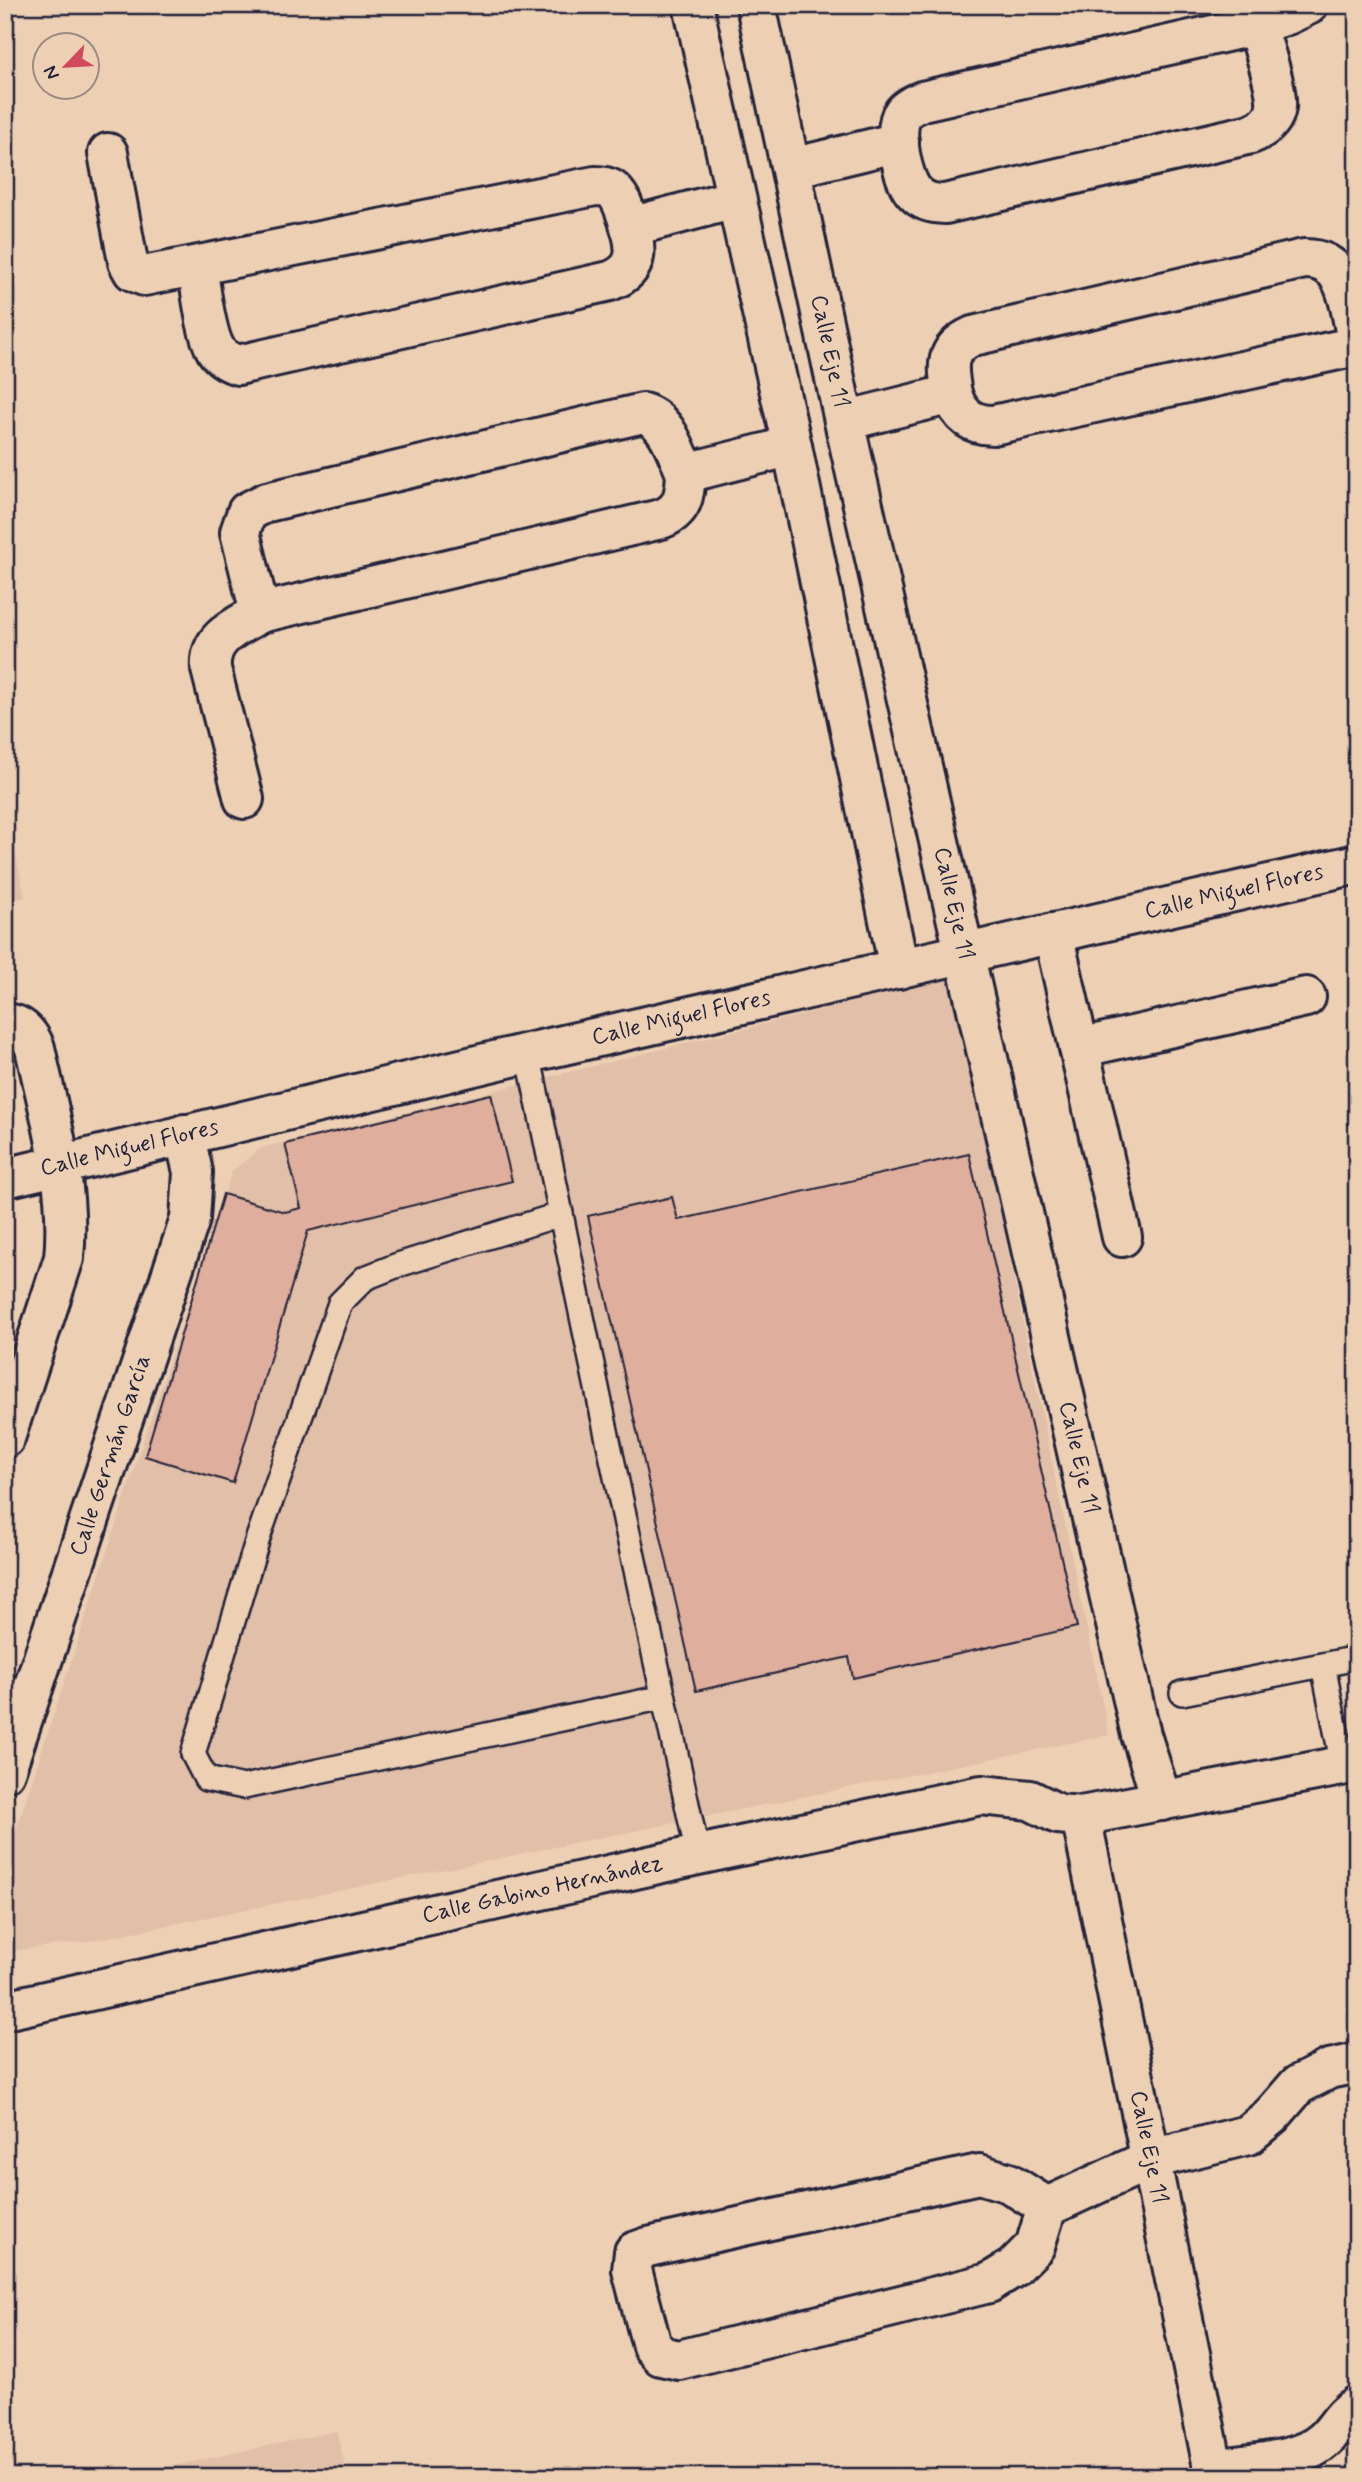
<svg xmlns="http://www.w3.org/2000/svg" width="1362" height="2482" viewBox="0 0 1362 2482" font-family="Mynerve,sans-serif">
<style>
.built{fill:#e1bfa8}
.building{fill:#dfae9d;stroke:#22223b;stroke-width:2}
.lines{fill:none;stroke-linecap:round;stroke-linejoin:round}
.service-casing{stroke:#22223b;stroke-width:28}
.minor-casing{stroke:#22223b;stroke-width:44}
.service{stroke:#edd0b4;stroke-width:23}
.minor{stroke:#edd0b4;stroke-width:38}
.labels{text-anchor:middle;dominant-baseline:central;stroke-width:5;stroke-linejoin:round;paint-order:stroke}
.street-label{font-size:23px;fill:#22223b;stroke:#edd0b4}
</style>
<rect width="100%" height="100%" fill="#edd0b4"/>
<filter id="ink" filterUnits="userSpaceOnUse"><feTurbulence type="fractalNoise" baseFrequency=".0143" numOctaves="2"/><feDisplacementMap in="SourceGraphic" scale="14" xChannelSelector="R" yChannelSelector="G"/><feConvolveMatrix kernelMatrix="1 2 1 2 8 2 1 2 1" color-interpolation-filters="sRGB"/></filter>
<g filter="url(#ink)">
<!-- built -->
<g class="built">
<polygon points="5,805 25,897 5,902"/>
<polygon points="951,978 1109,1735 90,1941 10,1951 5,1946 5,1863 232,1171 261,1148"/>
<polygon points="337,2431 347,2477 122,2477"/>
</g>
<!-- building -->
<g class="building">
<polygon points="491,1094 512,1181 308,1231 233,1483 145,1456 223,1194 285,1212 301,1208 285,1144"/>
<polygon points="969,1154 1077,1627 853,1678 849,1657 696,1691 588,1216 672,1197 678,1220"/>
</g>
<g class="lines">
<!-- service casing -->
<g class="service-casing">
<g id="service">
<polyline points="528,1053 561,1214"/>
<polyline points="1323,1665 1343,1766"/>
<polyline points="1182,1693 1357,1658"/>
<path d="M664,1697L244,1787L206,1779L193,1754L258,1538L340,1303L365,1278L398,1265L561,1214C604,1429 652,1642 698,1855"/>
</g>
</g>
<!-- minor casing -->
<g class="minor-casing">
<g id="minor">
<polyline points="693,5 792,446 899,969"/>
<path id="s1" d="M756,5L844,421L1141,1735L1162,1801"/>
<path d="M1257,25C1262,45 1278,88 1276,107C1274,122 1263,129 1251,134L945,204C933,204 923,202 915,193C902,181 892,127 903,113C908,107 915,104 922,101L1257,25L1287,15L1308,5"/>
<path d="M108,153L128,262L133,271L144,276L595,186C600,186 606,186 611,189C620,195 624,208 627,217C637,245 642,269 610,281L238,365C229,362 221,358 216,350C205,332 201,288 197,266"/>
<polyline points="792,168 899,142"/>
<polyline points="630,227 735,199"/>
<path d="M952,394C947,366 944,349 973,336L1304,259C1349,258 1349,307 1357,340"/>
<path d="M844,421L952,394C959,415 971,425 993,425L1357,346"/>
<path d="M260,613L240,532L247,512L267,502L643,413C668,421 675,450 686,473"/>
<path d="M244,799L211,669C208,637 236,627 260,613L661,519C683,511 685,495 686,473L792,446"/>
<polyline points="1053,933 1122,1237"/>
<path d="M5,1023C21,1024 29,1033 35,1048C50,1117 71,1187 64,1258L5,1438"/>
<polyline points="1079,1048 1306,997"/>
<path id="s2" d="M5,1178L528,1053L1357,864"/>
<path id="s3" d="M5,1772L190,1219L193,1172L184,1134"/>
<path id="s4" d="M1081,1816L1215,2477"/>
<path id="s5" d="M5,2010L698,1855L981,1795L1030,1800L1058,1814L1081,1816L1357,1763"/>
<polyline points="1047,2207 1009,2183 979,2174 648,2247 634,2252 632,2270 652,2346 661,2356 679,2360 989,2283 1013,2268 1035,2246 1047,2207 1151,2159 1248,2135 1272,2115 1298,2085 1329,2069 1357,2063"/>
<path d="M1214,2469C1247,2463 1298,2463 1323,2441C1336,2430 1341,2415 1357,2406"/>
</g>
</g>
<!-- service -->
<use href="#service" class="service"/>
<!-- minor -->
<use href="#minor" class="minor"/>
</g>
</g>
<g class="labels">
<!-- street labels -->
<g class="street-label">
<text stroke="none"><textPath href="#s1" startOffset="354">Calle Eje 11</textPath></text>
<text stroke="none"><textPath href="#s2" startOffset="1262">Calle Miguel Flores</textPath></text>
<text stroke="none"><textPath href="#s1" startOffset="920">Calle Eje 11</textPath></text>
<text stroke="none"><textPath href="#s2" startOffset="695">Calle Miguel Flores</textPath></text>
<text stroke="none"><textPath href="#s2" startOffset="128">Calle Miguel Flores</textPath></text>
<text stroke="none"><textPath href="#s3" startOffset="334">Calle Germán García</textPath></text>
<text stroke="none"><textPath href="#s1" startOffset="1488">Calle Eje 11</textPath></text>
<text stroke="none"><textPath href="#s5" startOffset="551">Calle Gabino Hernández</textPath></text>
<text stroke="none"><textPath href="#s4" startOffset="338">Calle Eje 11</textPath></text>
</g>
</g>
<!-- margin -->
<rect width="1362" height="2482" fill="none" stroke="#edd0b4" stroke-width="28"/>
<rect x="14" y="14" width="1334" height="2454" fill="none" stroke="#22223b" stroke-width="2.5" filter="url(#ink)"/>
<!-- north arrow -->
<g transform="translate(66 66) rotate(245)"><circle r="33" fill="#edd0b4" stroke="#9c8a84" stroke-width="2"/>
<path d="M0-5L12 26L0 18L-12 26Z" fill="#d1495b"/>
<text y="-10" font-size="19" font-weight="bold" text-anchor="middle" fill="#22223b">N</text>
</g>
</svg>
